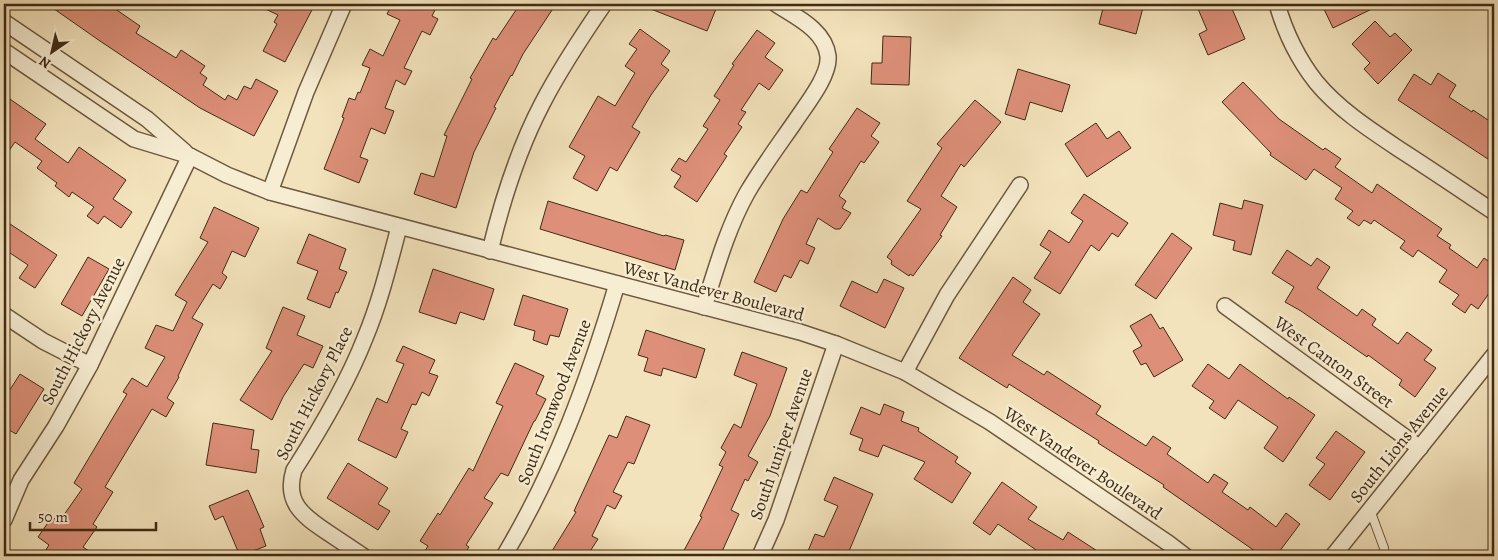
<svg xmlns="http://www.w3.org/2000/svg" width="1498" height="560" viewBox="0 0 1498 560" font-family="Alegreya,serif">
<style>
.building{fill:#dd8f79;stroke:#402b15}
.lines{fill:none;stroke-linecap:round;stroke-linejoin:round}
.service-casing{stroke:#6d593f;stroke-width:10}
.minor-casing{stroke:#6d593f;stroke-width:18}
.service{stroke:#f7edd3;stroke-width:8}
.minor{stroke:#f7edd3;stroke-width:15}
.labels{text-anchor:middle;dominant-baseline:central;stroke-width:5;stroke-linejoin:round;paint-order:stroke}
.street-label{font-size:18px;fill:#402b15;stroke:#f7edd3}
</style>
<rect width="100%" height="100%" fill="#f3e3bc"/>
<filter id="stains"><feTurbulence type="fractalNoise" baseFrequency=".004" numOctaves="4"/><feColorMatrix values="0 0 0 0 .2 0 0 0 0 .09 0 0 0 0 .02 0 0 0 .5 -.17"/></filter>
<radialGradient id="worn" r=".72"><stop offset=".6" stop-color="#630" stop-opacity="0"/><stop offset="1" stop-color="#630" stop-opacity=".3"/></radialGradient>
<!-- building -->
<g class="building">
<polygon points="47,4 108,4 140,26 136,33 176,58 181,50 205,66 200,73 207,78 203,85 225,100 228,95 237,100 244,86 251,89 256,79 278,91 254,136 200,108 100,41"/>
<polygon points="255,4 315,4 285,62 263,51 277,24 274,22 278,15"/>
<polygon points="392,4 438,4 432,16 438,19 430,35 422,31 404,68 412,71 405,85 396,80 385,108 394,111 385,134 371,128 360,157 368,160 359,183 324,169 344,118 342,117 349,98 355,100 358,92 360,93 370,68 362,65 370,49 383,56 400,20 387,14"/>
<polygon points="520,4 556,4 523,54 512,76 511,75 494,107 496,108 474,152 456,208 414,194 421,173 434,177 447,136 444,135 472,79 470,78 493,38 496,40"/>
<polygon points="638,4 718,4 707,31"/>
<polygon points="1104,4 1144,4 1136,34 1099,24"/>
<polygon points="1196,4 1230,4 1245,39 1208,55 1199,34 1207,30"/>
<polygon points="1330,4 1382,4 1333,28 1323,7"/>
<polygon points="1375,21 1390,37 1395,33 1412,50 1378,84 1364,69 1370,63 1352,44"/>
<polygon points="640,29 670,51 661,64 669,70 651,95 632,127 640,132 617,171 610,167 597,191 573,178 585,156 569,147 598,96 615,106 635,73 625,66 637,49 629,44"/>
<polygon points="757,30 775,43 765,57 783,70 769,90 759,83 741,110 746,112 738,124 742,127 724,154 727,156 697,202 674,187 681,176 671,170 679,158 686,162 708,129 703,126 720,100 714,96 734,65 732,64"/>
<polygon points="883,36 911,37 909,85 871,84 872,63 882,63"/>
<polygon points="1018,69 1070,85 1062,112 1030,102 1025,120 1005,114"/>
<polygon points="1438,73 1456,85 1449,97 1472,112 1473,110 1494,124 1494,163 1398,100 1414,74 1431,85"/>
<polygon points="1243,82 1279,119 1323,150 1325,148 1341,159 1335,167 1372,193 1377,184 1442,229 1437,236 1451,245 1449,248 1477,268 1484,258 1494,265 1494,286 1478,309 1471,304 1465,313 1452,304 1459,295 1439,282 1447,270 1418,250 1413,257 1400,248 1405,241 1374,220 1371,224 1364,220 1359,226 1347,218 1353,211 1335,199 1342,188 1314,169 1306,180 1270,155 1271,153 1222,102"/>
<polygon points="4,95 46,124 35,139 68,163 79,147 126,180 113,199 132,212 121,228 104,216 98,224 87,216 94,207 72,192 69,197 55,186 57,183 37,168 42,161 15,142 4,158"/>
<polygon points="975,100 1001,122 964,167 961,164 941,196 957,207 940,235 942,236 913,276 910,274 909,276 891,264 892,261 887,257 921,209 907,201 942,148 937,144"/>
<polygon points="857,108 880,123 871,136 879,142 864,163 861,161 839,196 846,201 842,208 851,213 840,229 835,229 818,218 806,244 815,248 808,264 800,260 791,278 784,275 776,292 754,282 783,219 801,190 807,193 833,152 829,149"/>
<polygon points="1096,123 1107,139 1119,131 1131,148 1087,177 1065,144"/>
<polygon points="1084,194 1128,223 1118,237 1112,233 1099,251 1091,245 1060,294 1034,278 1051,252 1040,245 1049,230 1069,243 1083,221 1071,213"/>
<polygon points="1244,200 1263,205 1251,255 1233,250 1235,241 1213,235 1220,203 1242,209"/>
<polygon points="548,201 664,236 665,235 684,240 675,270 540,229"/>
<polygon points="214,207 259,228 245,257 232,251 222,273 227,277 220,289 213,284 192,318 203,324 178,376 179,377 167,398 174,403 166,417 152,409 105,487 113,492 93,524 97,527 83,547 96,556 42,556 49,545 38,537 52,517 59,522 82,489 74,483 127,394 123,392 132,378 147,387 165,357 145,348 156,325 173,331 187,302 175,295 208,242 200,238"/>
<polygon points="4,220 57,255 35,288 19,278 28,265 4,249"/>
<polygon points="1172,233 1192,248 1156,299 1135,285"/>
<polygon points="309,234 346,249 339,269 347,272 338,293 336,292 330,308 307,299 318,271 297,263"/>
<polygon points="1287,250 1311,266 1317,258 1330,267 1317,288 1357,316 1362,309 1376,319 1372,325 1398,344 1407,332 1432,350 1424,360 1436,368 1415,397 1399,385 1402,380 1368,355 1367,357 1301,311 1285,302 1294,287 1272,273"/>
<polygon points="88,257 109,269 82,316 61,304"/>
<polygon points="433,269 494,289 484,320 460,312 456,324 419,312"/>
<polygon points="1013,277 1031,290 1023,302 1040,314 1012,355 1044,375 1047,371 1101,406 1096,414 1146,446 1153,436 1171,448 1167,454 1208,483 1214,474 1228,483 1222,492 1248,510 1250,507 1276,527 1286,513 1300,524 1276,556 1262,556 1163,487 1164,485 1098,443 1099,441 1009,384 1007,388 959,358"/>
<polygon points="884,279 904,288 885,328 840,306 852,281 877,293"/>
<polygon points="523,295 568,309 559,337 550,335 547,345 533,340 535,331 514,325"/>
<polygon points="283,307 305,316 297,335 323,346 313,368 304,364 283,397 272,420 240,400 272,351 266,348"/>
<polygon points="1151,314 1160,329 1163,327 1183,360 1154,377 1146,363 1141,365 1133,351 1142,346 1130,326"/>
<polygon points="646,330 705,349 696,378 663,368 661,376 644,371 648,358 638,355"/>
<polygon points="403,346 435,360 429,373 438,376 429,396 422,392 416,405 412,404 401,429 408,432 396,458 358,440 377,398 387,403 404,364 396,361"/>
<polygon points="742,352 787,368 770,416 748,456 758,462 748,481 745,479 731,510 739,514 720,556 681,556 702,517 700,516 723,467 719,465 726,452 721,448 734,424 741,428 757,384 734,375"/>
<polygon points="515,363 544,376 536,394 546,399 535,421 534,421 508,476 501,473 484,498 493,503 466,545 469,547 463,556 422,556 428,546 420,541 438,513 440,515 469,468 473,471 503,406 496,403"/>
<polygon points="1208,364 1229,379 1240,364 1288,399 1289,397 1315,415 1283,462 1264,448 1278,427 1238,400 1225,419 1209,408 1214,401 1192,386"/>
<polygon points="20,374 44,389 16,434 4,427 4,399"/>
<polygon points="884,404 904,412 901,421 919,428 918,431 958,457 955,462 971,473 952,503 914,479 925,462 883,445 878,457 859,450 863,439 850,434 861,407 880,415"/>
<polygon points="626,416 650,425 634,464 628,462 613,492 622,496 615,509 607,505 592,536 598,539 587,556 549,556 576,512 574,511 609,435 617,438"/>
<polygon points="213,423 254,430 251,449 259,450 256,473 206,465"/>
<polygon points="1336,431 1365,452 1330,500 1309,485 1325,464 1316,458"/>
<polygon points="348,463 388,488 378,504 390,511 378,530 327,498"/>
<polygon points="834,477 873,494 847,556 806,556 815,534 824,537 838,506 824,500"/>
<polygon points="1002,482 1037,507 1028,519 1063,540 1068,532 1105,556 1045,556 998,524 990,535 973,523"/>
<polygon points="248,490 264,527 260,529 266,546 240,556 223,516 215,520 209,506"/>
</g>
<g class="lines">
<!-- service casing -->
<g class="service-casing">
<polyline id="service" points="1370,510 1384,548 1385,556"/>
</g>
<!-- minor casing -->
<g class="minor-casing">
<g id="minor">
<path d="M1277,4C1285,32 1298,59 1316,82C1339,110 1372,131 1402,151C1433,171 1464,192 1494,212"/>
<polyline points="4,22 147,119 185,152"/>
<polyline points="4,51 134,139 190,156 227,175 270,192 800,332 836,344 905,372 990,422 1168,543 1185,556"/>
<polyline points="270,192 306,92 344,4"/>
<path d="M490,251C502,201 518,150 542,104C560,69 582,36 604,4"/>
<polyline points="1225,306 1420,448"/>
<path d="M704,307C716,269 727,229 747,193C761,169 778,146 794,123C805,106 830,76 828,56C825,30 796,17 776,4"/>
<polyline points="4,315 43,341 90,365"/>
<polyline points="905,372 947,295 1020,185"/>
<polyline points="4,520 21,480 56,426 90,365 190,156"/>
<path d="M363,556C351,548 339,540 327,532C303,516 284,502 294,470C321,428 347,384 365,338C380,302 389,265 399,227"/>
<path d="M504,556C556,469 588,381 617,284"/>
<polyline points="760,556 776,520 836,344"/>
<polyline points="1333,556 1494,355"/>
</g>
</g>
<!-- service -->
<use href="#service" class="service"/>
<!-- minor -->
<use href="#minor" class="minor"/>
</g>
<g class="labels">
<!-- street labels -->
<g class="street-label">
<text transform="translate(714 291) rotate(15)">West Vandever Boulevard</text>
<text transform="translate(83 331) rotate(-63)">South Hickory Avenue</text>
<text transform="translate(1334 362) rotate(36)">West Canton Street</text>
<text transform="translate(314 393) rotate(-63)">South Hickory Place</text>
<text transform="translate(554 402) rotate(-69)">South Ironwood Avenue</text>
<text transform="translate(781 444) rotate(-71)">South Juniper Avenue</text>
<text transform="translate(1399 444) rotate(-51)">South Lions Avenue</text>
<text transform="translate(1083 463) rotate(34)">West Vandever Boulevard</text>
</g>
</g>
<!-- margin -->
<rect width="1498" height="560" fill="none" stroke="#f3e3bc" stroke-width="20"/>
<rect x="5" y="5" width="1488" height="550" fill="none" stroke="#402b15" stroke-width="2.5"/>
<rect x="10" y="10" width="1478" height="540" fill="none" stroke="#402b15"/>
<!-- north arrow -->
<g transform="translate(52 52) rotate(214)" stroke="#f7edd3" stroke-width="4" paint-order="stroke">
<path d="M0-4L9 19L0 12L-9 19Z" fill="#402b15"/>
<text y="-8" font-size="14" font-weight="bold" text-anchor="middle" fill="#402b15">N</text>
</g>
<!-- scale -->
<path d="M30 522v8h126v-8" fill="none" stroke="#402b15" stroke-width="2.5"/>
<text x="38" y="522" font-size="15" fill="#402b15" stroke="#f7edd3" stroke-width="4" paint-order="stroke">50 m</text>
<rect width="100%" height="100%" filter="url(#stains)"/>
<rect width="100%" height="100%" fill="url(#worn)"/>
</svg>
